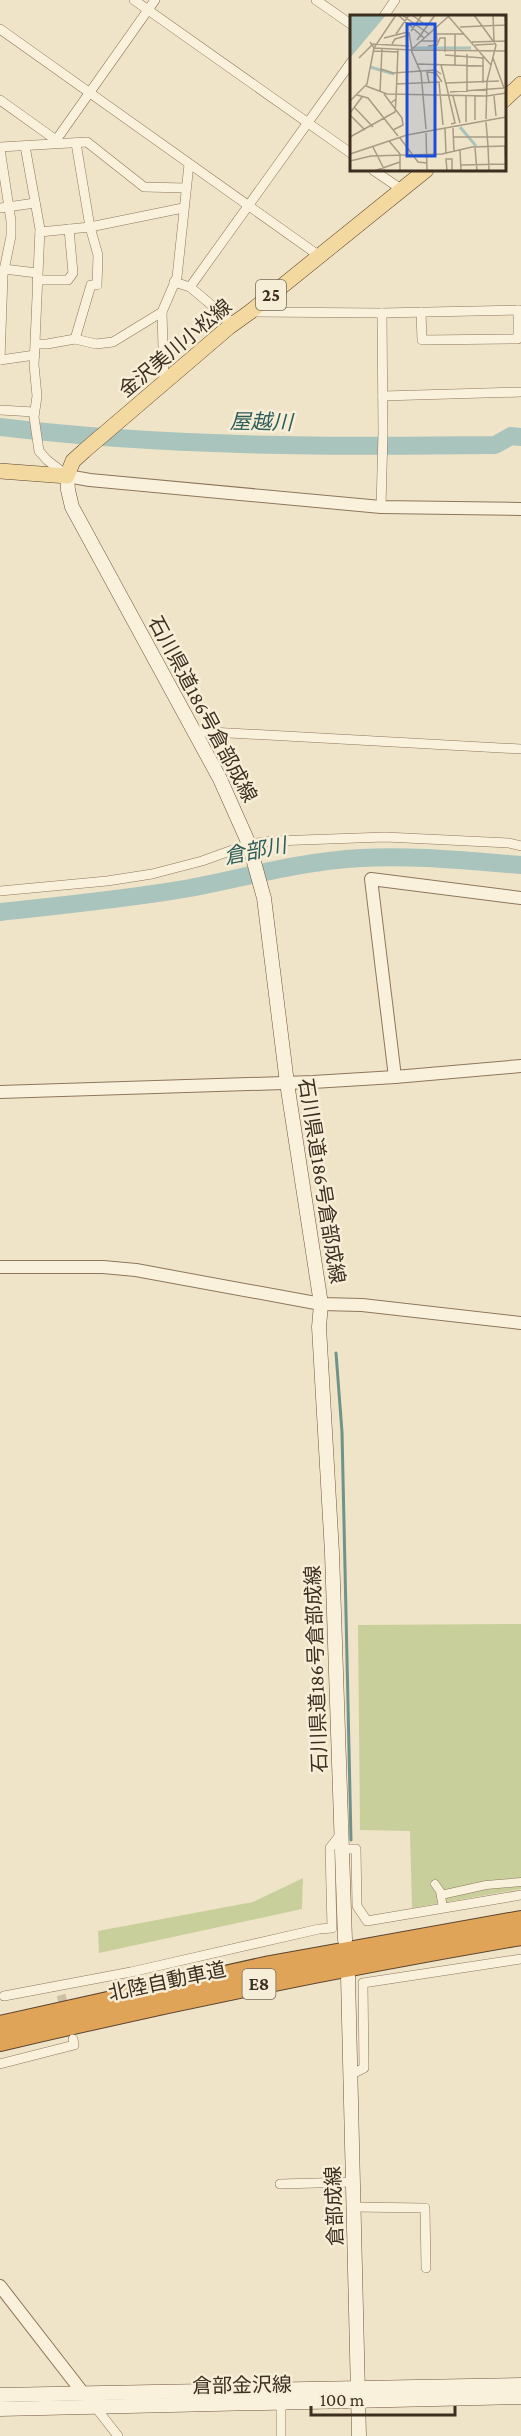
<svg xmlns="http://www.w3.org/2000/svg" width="521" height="2436" viewBox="0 0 521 2436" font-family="'Crimson Pro','Noto Sans JP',serif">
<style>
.green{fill:#c9cf9b}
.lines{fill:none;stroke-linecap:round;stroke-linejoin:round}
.stream{stroke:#6f938a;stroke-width:3}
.river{stroke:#a9c4bc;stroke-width:18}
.minor-tunnel{stroke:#ccc0a6;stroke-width:9;stroke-dasharray:9 4.5;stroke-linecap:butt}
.pedestrian-casing{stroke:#8d765c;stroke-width:9}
.minor-casing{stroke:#8d765c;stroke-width:10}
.tertiary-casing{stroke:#8d765c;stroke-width:14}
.secondary-casing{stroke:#6f573f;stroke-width:15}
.primary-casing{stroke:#5b4430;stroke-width:16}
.motorway-casing{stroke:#5b4430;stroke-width:20}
.pedestrian{stroke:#faf1dc;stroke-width:8}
.minor{stroke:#faf1dc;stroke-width:9}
.tertiary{stroke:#faf1dc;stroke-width:12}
.secondary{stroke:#faf1dc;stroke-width:14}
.primary{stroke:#f3d9a0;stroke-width:15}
.motorway{stroke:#e0a458;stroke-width:18}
.labels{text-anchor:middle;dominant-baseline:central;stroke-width:5;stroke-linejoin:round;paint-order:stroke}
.shield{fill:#f7eed8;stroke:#756857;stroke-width:1.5}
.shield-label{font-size:18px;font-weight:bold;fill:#3d2e20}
.street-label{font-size:20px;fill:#3d2e20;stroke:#f7eed8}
.water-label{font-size:21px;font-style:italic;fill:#2f5d5a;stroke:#f7eed8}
.inset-river{fill:none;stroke:#a9c4bc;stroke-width:3}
.inset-road{fill:none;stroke:#a89b85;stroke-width:1.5}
.view{fill:#1d4ed8;fill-opacity:0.15;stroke:#1d4ed8;stroke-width:3}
.inset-edge{fill:none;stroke:#3d2e20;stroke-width:3}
</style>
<rect width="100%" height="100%" fill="#f0e4c8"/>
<!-- green -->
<g class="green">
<polygon points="521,1624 521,1889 412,1908 410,1831 360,1830 358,1625"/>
<polygon points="303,1878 302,1909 99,1953 98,1931 253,1902"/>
</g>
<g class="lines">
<!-- stream -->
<polyline class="stream" points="336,1353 342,1432 351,1840"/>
<!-- river -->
<g class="river">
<path d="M0,427C164,447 330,447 495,445L511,436L521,437"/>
<path d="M0,912C64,905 127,899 190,888C247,877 303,861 361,858C414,855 468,861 521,865"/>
</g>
<!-- minor-tunnel -->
<polyline class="minor-tunnel" points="61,1995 66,2013"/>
<!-- pedestrian casing -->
<g class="pedestrian-casing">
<g id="pedestrian">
<polyline points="435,1884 440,1891 443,1908"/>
<polyline points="441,1895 486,1885 521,1882"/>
</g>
</g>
<!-- minor casing -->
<g class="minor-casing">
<g id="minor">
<polyline points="134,0 352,154"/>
<polyline points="316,0 352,25"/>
<polyline points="384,16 395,0"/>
<polyline points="0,29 318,255"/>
<polyline points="0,100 56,140"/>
<polyline points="54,143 155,0"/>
<polyline points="25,146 40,229 34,365 37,396 34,417 39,451 47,460 65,474"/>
<polyline points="0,147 87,142 144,187 186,188"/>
<polyline points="0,149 11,221 11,236 3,275 0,360"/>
<polyline points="373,170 401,189"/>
<polyline points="0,208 35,203"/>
<polyline points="40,232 90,227 183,208"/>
<polyline points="4,269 37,273"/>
<polyline points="37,280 68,280 73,273 69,229"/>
<polyline points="174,282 190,287 234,324"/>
<polyline points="190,287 352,61"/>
<polyline points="250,312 382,313 521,310"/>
<polyline points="421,312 422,340 518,339 518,310"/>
<polyline points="75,339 91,285 97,285 98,255 90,227 76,143"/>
<polyline points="36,344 47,344 75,339 96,344 113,342 162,312"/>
<polyline points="0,360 35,355"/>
<polyline points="164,383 162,312 177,277 189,164"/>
<polyline points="383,396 521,392"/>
<polyline points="0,410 34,412"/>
<polyline points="381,507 383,433 382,313"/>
<polyline points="193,731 521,749"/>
<polyline points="0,891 107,881 152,874 202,861 249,844 274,841 385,837 509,843 521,846"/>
<polyline points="341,1849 356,1849 357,1906 367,1921 521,1895"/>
<polyline points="4,1996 131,1972 319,1929 332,1928 330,1848 340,1835"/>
<polyline points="0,2064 74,2045 73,2039"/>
<polyline points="350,2075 364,2068 363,1983 521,1959"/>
<polyline points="280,2184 353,2182"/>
<polyline points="353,2207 425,2208 426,2268"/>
<polyline points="93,2404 118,2436"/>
<polyline points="281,2436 281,2399"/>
</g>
</g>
<!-- tertiary casing -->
<g class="tertiary-casing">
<g id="tertiary">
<polyline points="67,476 90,480 381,507 521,509"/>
<polyline points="395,1077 371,879 521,898"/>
<polyline points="0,1092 313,1082 395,1077 521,1066"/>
<polyline points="0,1267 103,1267 136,1270 321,1304 362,1305 521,1323"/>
<polyline points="0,2286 83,2393"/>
</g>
</g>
<!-- secondary casing -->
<g class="secondary-casing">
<g id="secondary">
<polyline points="67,476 68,490 72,507 220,779 249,844 264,898 287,1083 321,1304 319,1327 332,1553 345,1940"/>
<polyline points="348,1976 359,2436"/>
<polyline points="0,2395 521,2385"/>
<polyline points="0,2409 521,2397"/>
</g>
</g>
<!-- primary casing -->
<g class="primary-casing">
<g id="primary">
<polyline points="504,100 521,84"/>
<polyline points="0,471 67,476 73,461 84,451 229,327 250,312 426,170"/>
</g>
</g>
<!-- motorway casing -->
<g class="motorway-casing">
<g id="motorway">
<polyline points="0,2025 270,1965 521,1920"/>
<path d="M0,2042C173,2001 346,1966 521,1936"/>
</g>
</g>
<!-- pedestrian -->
<use href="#pedestrian" class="pedestrian"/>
<!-- minor -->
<use href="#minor" class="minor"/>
<!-- tertiary -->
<use href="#tertiary" class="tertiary"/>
<!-- secondary -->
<use href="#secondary" class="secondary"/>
<!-- primary -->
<use href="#primary" class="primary"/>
<!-- motorway -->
<use href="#motorway" class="motorway"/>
</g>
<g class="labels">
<!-- shield labels -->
<g class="shield">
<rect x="256" y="280" width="30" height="30" rx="4.5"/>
<rect x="242.5" y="1969" width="33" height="30" rx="4.5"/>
</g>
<g class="shield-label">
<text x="271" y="295">25</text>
<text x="259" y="1984">E8</text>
</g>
<!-- street labels -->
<g class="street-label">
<text transform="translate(175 348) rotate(-40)">金沢美川小松線</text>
<text transform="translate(203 709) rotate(62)">石川県道186号倉部成線</text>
<text transform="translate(322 1181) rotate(81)">石川県道186号倉部成線</text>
<text transform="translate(316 1669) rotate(-92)">石川県道186号倉部成線</text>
<text transform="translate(167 1981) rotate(-12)">北陸自動車道</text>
<text transform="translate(334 2206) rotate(-92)">倉部成線</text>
<text transform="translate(242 2385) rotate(-1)">倉部金沢線</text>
</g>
<!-- water labels -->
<g class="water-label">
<text transform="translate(261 422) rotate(1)">屋越川</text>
<text transform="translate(255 851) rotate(-11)">倉部川</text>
</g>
</g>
<!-- overview -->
<g transform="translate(350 15)">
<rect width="156" height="156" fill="#f0e4c8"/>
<path d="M0,0H36L0,43Z" fill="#a9c4bc"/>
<path class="inset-river" d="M62,33H121M20,52L44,59M110,112L126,131"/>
<path class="inset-road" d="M48,0L74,23M52,0L79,19M62,0L77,11M124,0L146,30L137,66L136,104M143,0L144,26M149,0L155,1L156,14M98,1L141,50M110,12L156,10M61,16L72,0M59,17L62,35L156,36M46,19L59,0M87,19H114M34,23L58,17M67,25L85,0M71,26H87L86,13M20,27L24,33L46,0M122,27L156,26M42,29L45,24L59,20M125,30L144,29M78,31L87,30L90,23H95V37M61,35L71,58L76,114M61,35L100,0M24,36L48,37M117,39V77M95,40L133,43M133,41V68M9,43L23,29L59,31M143,43L154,73M68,49L133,51M91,50L96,69M105,50V19M31,54L43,58L85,55L91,59M79,68L77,57L86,58L92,67M96,68L149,66M46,69L89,67L93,110M96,69L105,108L101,109M16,71L37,79L137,81L156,78M30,77L32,33M100,77L154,73M34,79L52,103L53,110L43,115M7,80L18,83L48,121M103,81L110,108M116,81V107M125,81V105M144,81L146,101M0,86L17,69L24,33L61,35M41,88L46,84L48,34M5,93L23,112M0,98L12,82M0,100L15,115M136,107L138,131M103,113L104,137M95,114L96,138M76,116L77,156M0,122L45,97L46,84M103,122H137M137,122H156M50,123L68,147L77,148M39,126L50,139V156M138,131L139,156M155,131L156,156M23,132L35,156M125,133L127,156M110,135L111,156M0,139L57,120L156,102M0,146L21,141L92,139L122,132L156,131M111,150L156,149M24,156L50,147M97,156L96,144H102V156"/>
<path class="view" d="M57,9H85V141H57Z"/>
<rect width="156" height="156" class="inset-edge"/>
</g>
<!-- scale -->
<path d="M311 2406v9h144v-9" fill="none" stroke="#3d2e20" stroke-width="3"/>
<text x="320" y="2406" font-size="18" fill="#3d2e20" stroke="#f7eed8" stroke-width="4.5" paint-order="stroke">100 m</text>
</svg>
